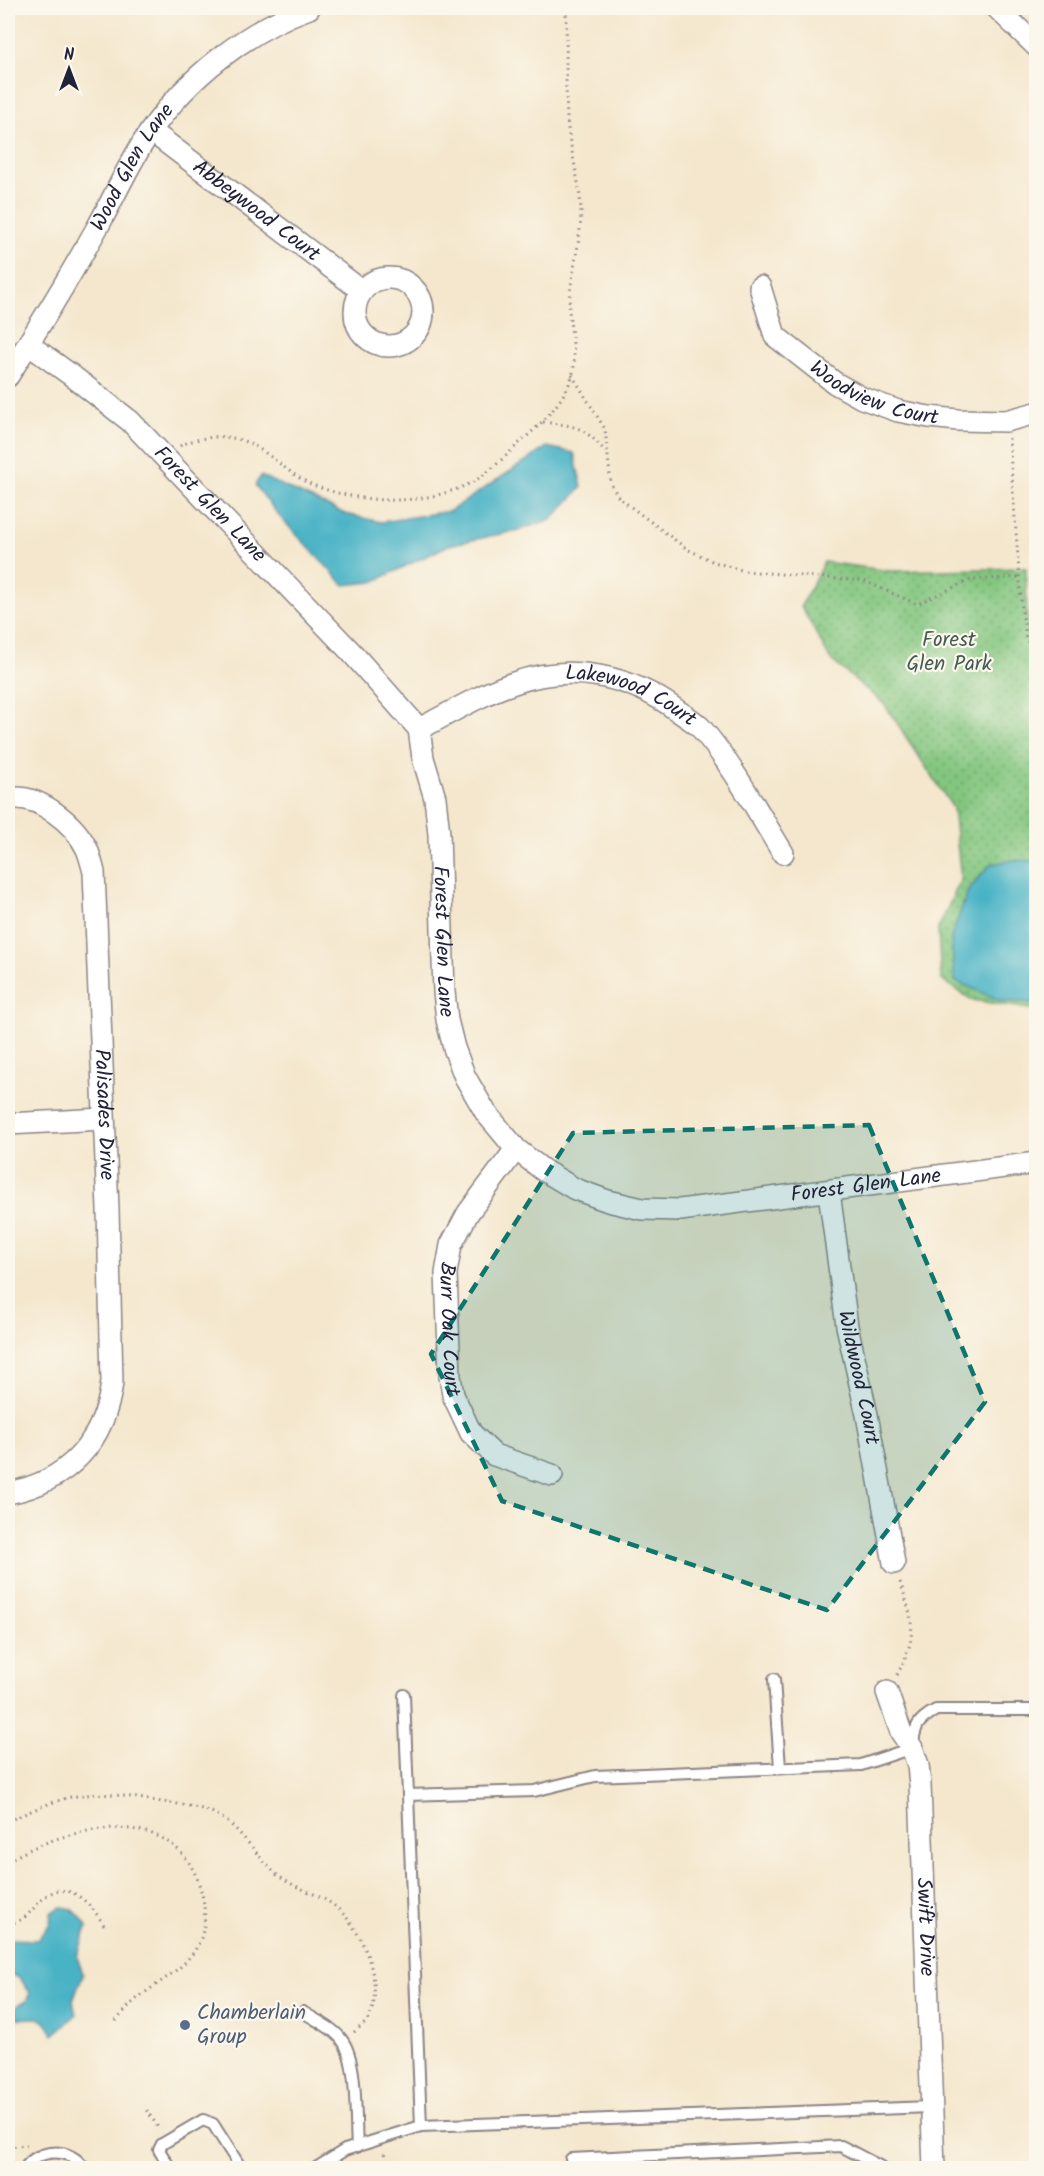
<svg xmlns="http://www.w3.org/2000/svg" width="1044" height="2176" viewBox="0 0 1044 2176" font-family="Kalam,sans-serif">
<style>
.grass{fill:url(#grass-dots);stroke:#52745d;stroke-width:1.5}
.water{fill:#48b3c6;stroke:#356a80;stroke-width:1.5}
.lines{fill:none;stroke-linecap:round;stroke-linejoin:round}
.lane-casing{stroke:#8b8484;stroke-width:14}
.street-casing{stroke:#8b8484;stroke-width:24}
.path{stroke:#8b8484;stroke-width:3;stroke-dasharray:1.5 4.5;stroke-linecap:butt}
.lane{stroke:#fff;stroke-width:10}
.street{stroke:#fff;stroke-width:21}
.marked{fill:#0f766e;fill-opacity:0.2;stroke:#0f766e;stroke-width:4.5;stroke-dasharray:12 8;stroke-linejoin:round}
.service-dot{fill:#5c6f8a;stroke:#fbf7ec;stroke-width:2}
.labels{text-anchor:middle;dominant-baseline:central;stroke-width:4.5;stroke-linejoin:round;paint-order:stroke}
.street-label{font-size:21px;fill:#22223b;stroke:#fbf7ec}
.park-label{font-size:21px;fill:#445b53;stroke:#fbf7ec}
.service-label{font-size:21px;fill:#4e5e75;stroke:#fbf7ec;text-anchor:start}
</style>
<defs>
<pattern id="grass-dots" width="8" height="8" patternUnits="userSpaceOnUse" patternTransform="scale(1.5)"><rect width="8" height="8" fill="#83c67f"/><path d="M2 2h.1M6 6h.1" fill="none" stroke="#6ba069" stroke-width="1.8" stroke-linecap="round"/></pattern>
</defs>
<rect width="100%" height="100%" fill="#fbf7ec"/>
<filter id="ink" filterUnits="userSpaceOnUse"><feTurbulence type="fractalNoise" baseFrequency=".0167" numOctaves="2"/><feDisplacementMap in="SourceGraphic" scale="12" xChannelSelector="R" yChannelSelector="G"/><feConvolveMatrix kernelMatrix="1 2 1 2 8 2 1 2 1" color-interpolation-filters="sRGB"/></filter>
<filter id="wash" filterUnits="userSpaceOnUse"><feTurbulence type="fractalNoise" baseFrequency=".008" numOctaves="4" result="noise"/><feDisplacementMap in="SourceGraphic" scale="24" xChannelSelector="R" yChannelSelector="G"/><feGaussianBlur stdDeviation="1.35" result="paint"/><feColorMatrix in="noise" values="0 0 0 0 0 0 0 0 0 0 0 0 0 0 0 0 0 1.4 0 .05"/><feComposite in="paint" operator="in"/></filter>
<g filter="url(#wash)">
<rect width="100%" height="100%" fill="#f4e7cd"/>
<!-- grass -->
<polygon class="grass" points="824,562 891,571 1026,568 1027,617 1036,652 1036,1010 972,1000 941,979 938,929 961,879 953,808 885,705 830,659 801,606"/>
<!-- water -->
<g class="water">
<polygon points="547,447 574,453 582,487 551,520 515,531 449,545 373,582 344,585 280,517 255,485 261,476 345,514 381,522 450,511"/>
<polygon points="1015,860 1036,861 1036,1003 1001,1001 955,981 951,938 968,891 991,864"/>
<path d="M61,1907C75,1907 81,1917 87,1927L77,1957L83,1974L73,2001L76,2015L53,2035C40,2005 28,2026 11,2015L12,2009L26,2001L30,1993L20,1978L8,1974V1939L37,1940L50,1924L51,1913Z"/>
</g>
</g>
<g filter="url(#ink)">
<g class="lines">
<!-- lane casing -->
<g class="lane-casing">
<g id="lane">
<polyline points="774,1679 780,1768"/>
<polyline points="404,1695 408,1795"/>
<path d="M303,2012C315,2020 334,2028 342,2040C358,2061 355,2119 357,2147"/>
<path d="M931,2107L421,2126L408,1795L534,1791L595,1776L861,1765L912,1748C915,1727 916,1721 936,1710H1036"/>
<path d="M25,2168C39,2148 70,2147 84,2168"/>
<polyline points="170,2168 159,2150 162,2144 203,2120 213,2124 241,2168"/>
<polyline points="316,2168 345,2150 421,2126"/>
<polyline points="573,2168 571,2159 841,2146 883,2168"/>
</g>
</g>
<!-- street casing -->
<g class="street-casing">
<g id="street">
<polyline points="997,8 1036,46"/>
<path id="s1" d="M151,131L362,291"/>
<circle cx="389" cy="312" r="34"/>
<path id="s2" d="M760,287L775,336L835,383L862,398L898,411L929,417L958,420L1006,421L1036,413"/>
<path id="s3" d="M28,344L71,375L130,421L352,653L419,729L423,758L435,798L439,834L444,992L447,1020L454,1048L465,1077L486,1113L516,1149L543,1170L575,1189L608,1201L642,1209L680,1210L1036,1163"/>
<path id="s4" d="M8,376C39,327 69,278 97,228C115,196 129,162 150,132C187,78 247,30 309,8"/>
<path id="s5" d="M419,729C450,713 481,694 514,683C571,663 630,675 678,711C685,716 694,721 700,727C733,765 757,811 783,853"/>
<path id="s6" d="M8,799C37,792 75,824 87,849C90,856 92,865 94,872L108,1209L112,1382C105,1442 67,1482 8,1493"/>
<polyline points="8,1124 103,1119"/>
<path id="s7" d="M516,1149L468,1213L451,1245L446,1273L450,1376L453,1395L471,1433L494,1455L552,1475"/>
<path id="s8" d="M829,1192L847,1326L867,1415L894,1563"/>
<path id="s9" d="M887,1692L901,1732L912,1748L918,1765L920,1785L934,2168"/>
</g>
</g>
<!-- path -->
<g class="path">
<polyline points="572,375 605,429 611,484 619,498 687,549 714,562 745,571 864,581 917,604 970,580 1019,577"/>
<path d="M543,422C577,426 583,426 606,452"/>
<polyline points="1009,438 1022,612 1026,636 1036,665"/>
<path d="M180,446C191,440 203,438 215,437C261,434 279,473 318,487C367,504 421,506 469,484C488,475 509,452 525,438C544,421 566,399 573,373C577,354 569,326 569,305C571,273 581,243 581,211C580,179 569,148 567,117C565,80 567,44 566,8"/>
<path d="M897,1675C918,1636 914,1622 900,1582"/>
<path d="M8,1821C27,1813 47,1803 67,1798C99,1790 131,1797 162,1802C178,1804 195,1806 211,1812C237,1822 255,1855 276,1874C293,1888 315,1892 332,1904C361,1923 389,1991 366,2022C362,2026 356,2030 352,2034"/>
<path d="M8,1861C61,1829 164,1801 196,1876C204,1895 208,1918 201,1938C190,1967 162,1979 139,1997C129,2005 122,2014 114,2023"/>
<path d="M8,1924C29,1920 30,1909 45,1897C70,1877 94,1908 105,1927"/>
<polyline points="147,2110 159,2129"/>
<polyline points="8,2147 27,2145"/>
<polyline points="360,2168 382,2162 385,2152"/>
</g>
<!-- lane -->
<use href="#lane" class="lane"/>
<!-- street -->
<use href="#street" class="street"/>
</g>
</g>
<!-- marked area -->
<path class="marked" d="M869,1125L985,1402L827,1610L502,1501L431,1354L573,1133Z"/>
<!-- markers -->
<circle class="service-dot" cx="185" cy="2025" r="6"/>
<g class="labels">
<!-- street labels -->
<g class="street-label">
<text stroke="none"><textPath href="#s4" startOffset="243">Wood Glen Lane</textPath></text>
<text stroke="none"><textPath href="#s1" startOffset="132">Abbeywood Court</textPath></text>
<text stroke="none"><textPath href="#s2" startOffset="168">Woodview Court</textPath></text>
<text stroke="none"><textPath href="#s3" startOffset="243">Forest Glen Lane</textPath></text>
<text stroke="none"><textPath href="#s5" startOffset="228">Lakewood Court</textPath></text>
<text stroke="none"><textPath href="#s3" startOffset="765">Forest Glen Lane</textPath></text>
<text stroke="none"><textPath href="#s6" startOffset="366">Palisades Drive</textPath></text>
<text stroke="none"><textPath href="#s3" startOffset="1359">Forest Glen Lane</textPath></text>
<text stroke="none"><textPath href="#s7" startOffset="201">Burr Oak Court</textPath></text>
<text stroke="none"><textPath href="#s8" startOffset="188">Wildwood Court</textPath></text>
<text stroke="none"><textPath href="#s9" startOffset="242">Swift Drive</textPath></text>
</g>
<!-- park labels -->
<g class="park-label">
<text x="949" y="640">Forest<tspan x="949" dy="24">Glen Park</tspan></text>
</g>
<!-- service labels -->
<g class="service-label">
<text x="197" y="2013">Chamberlain<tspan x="197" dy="24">Group</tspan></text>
</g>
</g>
<!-- margin -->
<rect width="1044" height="2176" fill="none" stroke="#fbf7ec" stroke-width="30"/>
<!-- north arrow -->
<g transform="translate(69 69)" stroke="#fbf7ec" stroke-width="4.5" paint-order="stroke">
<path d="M0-4.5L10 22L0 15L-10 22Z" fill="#22223b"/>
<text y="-9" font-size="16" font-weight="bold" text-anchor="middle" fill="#22223b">N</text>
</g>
</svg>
